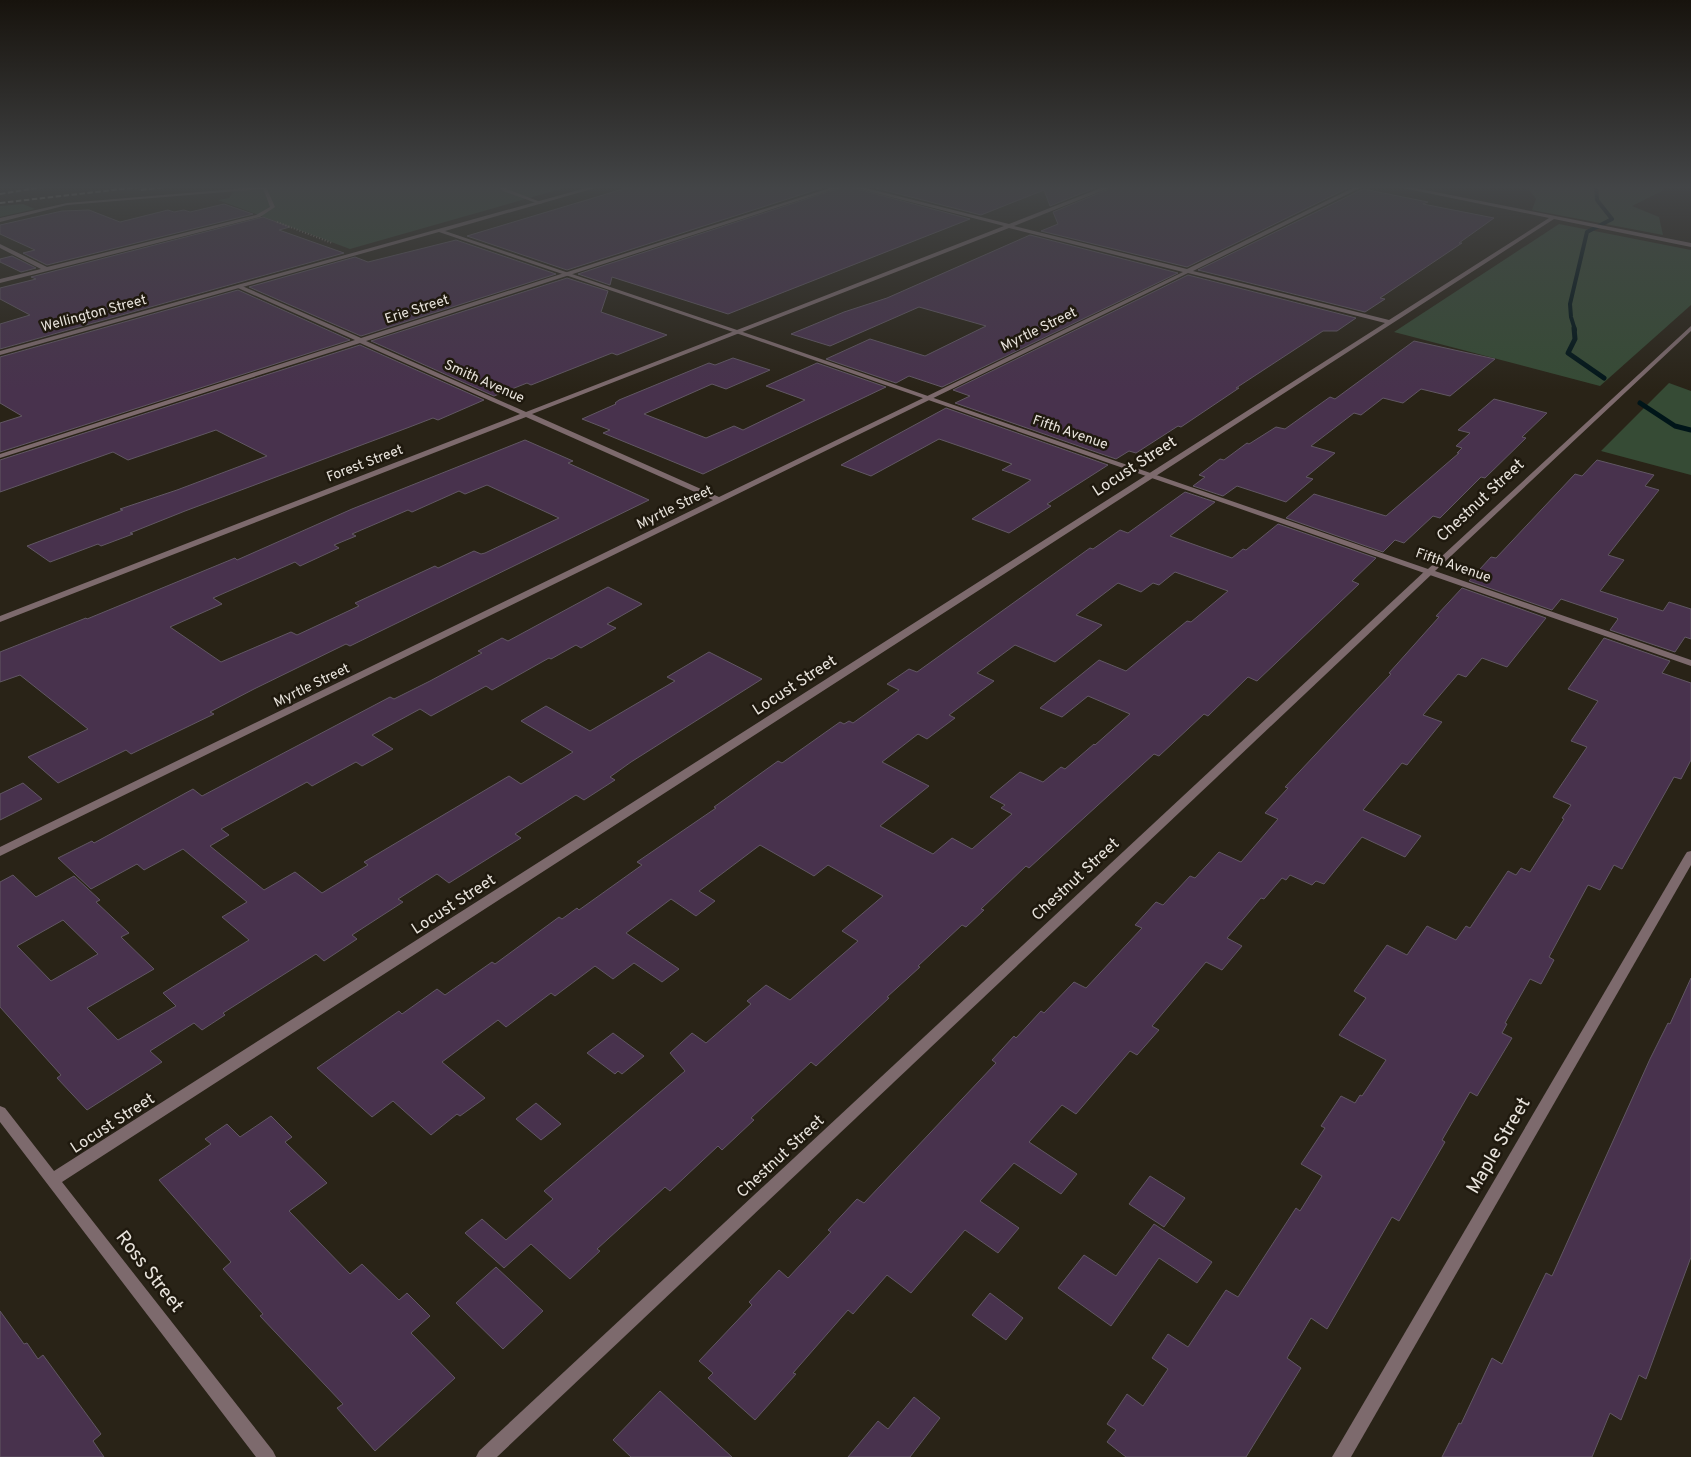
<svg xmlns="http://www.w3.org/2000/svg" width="1691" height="1457" viewBox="0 0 1691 1457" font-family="Overpass,sans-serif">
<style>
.green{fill:#364b35}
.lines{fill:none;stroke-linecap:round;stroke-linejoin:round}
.stream-far1{stroke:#001519;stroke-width:4}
.stream{stroke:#001519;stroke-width:5}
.building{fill:#48324d;stroke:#615763;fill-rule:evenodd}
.path{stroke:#817b71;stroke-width:2;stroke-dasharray:1 2;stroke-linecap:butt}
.service{fill:#7d6a6d;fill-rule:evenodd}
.minor{fill:#7d6a6d;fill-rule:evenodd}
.tertiary{fill:#7d6a6d;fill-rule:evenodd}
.rail{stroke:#aba59d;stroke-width:2;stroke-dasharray:5.5 2.5;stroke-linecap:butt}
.labels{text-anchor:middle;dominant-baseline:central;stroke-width:5;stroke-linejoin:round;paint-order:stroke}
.far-street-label{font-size:14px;fill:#e8e3dc;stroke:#1f190e}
.street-label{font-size:16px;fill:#e8e3dc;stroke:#1f190e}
.near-street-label{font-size:19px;fill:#e8e3dc;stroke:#1f190e}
</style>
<rect width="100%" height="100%" fill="#292317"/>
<!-- green -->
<g class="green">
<polygon points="243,186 571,186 350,249 218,200 229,198 236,187"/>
<polygon points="1522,186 1664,186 1662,191 1632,206 1659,217 1663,235 1532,210 1536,199 1529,189"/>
<polygon points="23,204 35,209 0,217 0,206"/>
<polygon points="1559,224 1691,250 1691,305 1600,386 1394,332"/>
<polygon points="1669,383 1691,391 1691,475 1601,451"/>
</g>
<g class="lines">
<!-- stream-far1 -->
<polyline class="stream-far1" points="1575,330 1571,317 1570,304 1587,232 1612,219 1597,200 1596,186"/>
<!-- stream -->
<g class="stream">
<polyline points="1574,328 1575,339 1568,353 1604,378"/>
<polyline points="1640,403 1675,426 1691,430"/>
</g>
</g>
<!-- building -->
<g class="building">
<polygon points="633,186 828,186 567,270 467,236"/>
<polygon points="846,186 970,219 728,314 612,277 610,285 578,274"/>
<polygon points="868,186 1100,186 1050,206 1044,190 981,215"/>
<polygon points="1116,186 1352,186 1187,267 1041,231 1058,224 1053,212"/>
<polygon points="1363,189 1428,202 1423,204 1494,218 1459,243 1462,243 1380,298 1385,299 1365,312 1198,270"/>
<polygon points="224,204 253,214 47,265 23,253 35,250 0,234 0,225 62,211 89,210 120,222 168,210 174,212 184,210 190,212"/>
<polygon points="263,217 290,227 279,230 344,253 0,349 0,324 30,315 0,299 0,288 36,279 31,277"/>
<polygon points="1030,235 1178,273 942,387 909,376 896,383 826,359 870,339 925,356 986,326 919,307 830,346 791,334 844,312 887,298"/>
<polygon points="456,240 556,274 361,336 249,287 355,257 368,262"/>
<polygon points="12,256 36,268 21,272 0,262 0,259"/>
<polygon points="1188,275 1356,318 1337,331 1323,331 1236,388 1239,388 1181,427 1178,426 1136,453 1129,451 1116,459 955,403 970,396 953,390"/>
<polygon points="567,278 608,291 601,312 667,335 617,355 612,353 531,385 527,383 494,396 371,341"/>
<polygon points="238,290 350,340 0,452 0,423 22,416 0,403 0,357"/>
<polygon points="1414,341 1495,359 1450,396 1421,389 1403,403 1383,398 1361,415 1354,413 1311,446 1335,453 1306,477 1313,479 1286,502 1237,486 1223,496 1193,486 1205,477 1199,475 1220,459 1224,460 1247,443 1249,444 1276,427 1285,429 1330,397 1335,399"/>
<polygon points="360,345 484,400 438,420 433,418 407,428 185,511 130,533 133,534 101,546 98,544 50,562 27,546 123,510 120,509 177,490 267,456 216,430 128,460 113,452 0,492 0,460"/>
<polygon points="733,358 770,370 726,389 712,384 644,414 706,438 734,426 743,430 805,400 766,386 817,363 886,387 703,474 603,433 610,430 582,419 616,404 615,403 619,400 709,363 715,365"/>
<polygon points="1494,399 1547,413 1522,437 1526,438 1485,478 1481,477 1440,518 1433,516 1404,543 1395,540 1383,552 1286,518 1314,494 1386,516 1459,453 1457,453 1462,448 1456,446 1470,433 1458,430"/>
<polygon points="946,408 1108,465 1047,504 1051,506 1009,533 972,519 1031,480 1002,470 1012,464 939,439 871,476 841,465"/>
<path d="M525,440L573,461L568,463L649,500L350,646L346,644L254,689L210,712L214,714L131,754L126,750L58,783L28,757L88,729L20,675L0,682V652L86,618L87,619L235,558L237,560L352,509ZM487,485L559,518L485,553L481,554L474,551L438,568L435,566L355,603L359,606L297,635L291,632L221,662L170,627L222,604L213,598L295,562L300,566L339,548L334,545L356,536L352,534L408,510L412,512L459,491L465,494Z"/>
<polygon points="1597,460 1654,475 1645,486 1659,490 1608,555 1624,560 1600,591 1663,611 1669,602 1691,609 1691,639 1685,637 1675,652 1610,630 1618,619 1617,618 1561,599 1552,610 1469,581 1491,557 1496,558 1575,474 1582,476"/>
<path d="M1185,492L1215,502L1170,536L1232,558L1243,549L1246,550L1278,524L1376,558L1352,581L1359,584L1257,681L1248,677L1208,716L1204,714L1159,756L1154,754L1029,868L1026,866L981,909L984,910L966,927L962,925L918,966L920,967L887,997L889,998L816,1066L811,1062L751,1118L754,1120L722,1150L718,1146L670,1191L665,1187L597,1249L600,1251L570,1279L531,1244L504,1268L465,1233L482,1219L506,1240L553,1199L544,1191L685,1071L670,1053L692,1033L706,1043L751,1004L747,1001L766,985L790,1000L858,941L842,931L883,896L828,865L814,876L760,845L699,891L715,901L696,916L671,899L626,933L679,969L662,982L634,963L613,979L595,966L555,996L551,993L506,1027L498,1020L442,1062L485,1098L460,1116L457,1114L431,1135L393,1101L372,1117L317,1068L399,1011L402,1014L437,989L445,995L492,962L495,964L559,917L562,919L577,908L579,910L642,865L637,862L716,808L714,807L778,761L782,763L840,722L844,724L849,721L853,723L899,690L887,684L909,669L917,672L1090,548L1093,549L1120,530L1128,533ZM1175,572L1228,591L1191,622L1187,621L1126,671L1099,660L1040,708L1062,717L1088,696L1130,714L1095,745L1094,744L1065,769L1061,767L1043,782L1020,772L990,797L1005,805L1001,808L1012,814L972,849L952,838L933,854L880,826L929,786L882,762L918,734L927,739L955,718L949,715L994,681L977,673L1015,645L1055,662L1102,625L1076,615L1118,583L1141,592L1153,583L1159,585Z"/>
<path d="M608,587L642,604L607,624L616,628L581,648L576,645L551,659L549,658L492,690L486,686L431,716L420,709L372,735L393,749L362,766L356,762L312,786L307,782L221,829L229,835L210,846L264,890L295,872L322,893L368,865L364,862L509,776L521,784L573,752L521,721L546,706L590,731L675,681L667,677L709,652L762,679L631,762L610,777L615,780L584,800L576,795L515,834L521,838L449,883L437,874L398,899L403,902L352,935L357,939L324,961L316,954L223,1013L225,1015L202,1030L194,1023L150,1051L162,1062L87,1110L57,1078L61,1075L0,1007V882L13,875L36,897L74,876L100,900L96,902L129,933L121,937L154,969L87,1008L118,1040L176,1006L163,993L249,940L222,917L247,902L183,849L144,870L137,864L91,889L58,858L92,841L94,843L193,789L202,796L390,697L394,699L430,681L482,653L478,651L502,638L508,641ZM63,920L98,954L51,981L17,946Z"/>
<polygon points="1462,588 1546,618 1507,667 1482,658 1466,677 1458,674 1423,715 1442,722 1407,765 1402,763 1363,810 1421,836 1405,857 1362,837 1324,884 1316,881 1312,885 1290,875 1286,880 1282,878 1264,899 1261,898 1227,938 1242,946 1222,970 1206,962 1152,1026 1159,1030 1137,1055 1130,1051 1076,1114 1062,1105 1029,1142 1077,1174 1061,1194 1014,1163 980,1201 1019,1228 998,1253 965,1230 911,1293 887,1275 853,1314 848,1310 793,1373 796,1374 755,1420 708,1378 713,1373 699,1361 752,1305 749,1302 779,1270 788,1278 831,1232 828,1230 857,1199 864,1203 996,1063 992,1060 1014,1036 1016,1038 1041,1011 1044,1013 1074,982 1086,988 1142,928 1135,925 1156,902 1163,905 1190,876 1195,878 1219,852 1241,862 1278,819 1265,813 1288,788 1285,787 1391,674 1389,673 1439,617 1436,616"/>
<polygon points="1604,638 1670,661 1662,673 1691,683 1691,760 1681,779 1674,777 1622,869 1614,865 1600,890 1588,885 1549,957 1554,960 1541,984 1530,979 1505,1023 1507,1024 1502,1033 1512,1038 1477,1096 1470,1092 1442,1140 1445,1142 1399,1221 1392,1217 1327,1329 1311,1318 1287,1358 1301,1368 1246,1457 1126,1457 1107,1442 1116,1430 1107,1424 1127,1394 1143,1406 1168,1369 1152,1358 1168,1334 1188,1347 1226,1290 1238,1297 1296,1208 1300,1211 1322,1176 1301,1164 1325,1128 1321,1126 1341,1096 1355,1103 1360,1095 1362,1096 1386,1060 1339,1035 1366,998 1354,991 1387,945 1407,955 1427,926 1456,940 1466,926 1470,928 1508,871 1516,875 1521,868 1530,872 1564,819 1562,818 1571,805 1553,797 1587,747 1571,741 1598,701 1568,689"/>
<polygon points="23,783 42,799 0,820 0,794"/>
<polygon points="1691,978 1691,1257 1646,1379 1639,1375 1621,1420 1610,1413 1592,1457 1442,1457 1459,1423 1461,1424 1492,1358 1502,1364 1546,1273 1552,1276 1650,1059 1668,1023 1670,1024"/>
<polygon points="613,1033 644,1056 622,1074 618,1071 615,1074 587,1053"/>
<polygon points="536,1103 561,1124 541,1140 516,1119"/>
<polygon points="271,1116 292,1137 285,1142 327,1183 289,1211 350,1274 362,1264 399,1300 407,1293 430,1316 411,1333 455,1378 375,1451 337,1408 343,1404 260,1316 263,1314 223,1269 231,1262 159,1180 211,1144 205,1139 227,1124 240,1137"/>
<polygon points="1150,1176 1185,1198 1164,1227 1129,1204"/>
<polygon points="1154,1224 1212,1262 1197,1283 1159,1258 1111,1326 1058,1288 1084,1255 1116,1276"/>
<polygon points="496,1267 543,1311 503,1349 456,1303"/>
<polygon points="990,1293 1023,1318 1006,1340 972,1315"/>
<polygon points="0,1311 24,1344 27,1343 38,1359 43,1355 101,1434 93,1441 104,1457 0,1457"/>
<polygon points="660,1391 732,1457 631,1457 613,1440"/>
<polygon points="914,1397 940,1418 910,1457 848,1457 878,1421 888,1429"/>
</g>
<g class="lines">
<!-- path -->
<polyline class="path" points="277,222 332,243"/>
<!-- service -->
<g class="service">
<polygon points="272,186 298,186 67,205 0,222 0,218 67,203"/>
<polygon points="505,186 507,189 543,203 539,204 503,191 500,186"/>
</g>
<!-- minor -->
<g class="minor">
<path d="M836,186H844L366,341L526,412L1004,226L848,186H858L1009,224L1106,186H1114L1014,226L1187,269L1357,186H1364L1193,271L1389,320L1549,218L1393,186H1405L1691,243V247L1554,219L62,1182L273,1451L276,1457H256L0,1122V1106L5,1108L54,1171L1385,323L1188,273L0,856V847L713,500L526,417L0,622V616L520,414L360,343L0,458V454L355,340L238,288V286H242L361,338ZM1009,228L1183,272L719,497L532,414Z"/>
<polygon points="263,188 267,189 275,207 260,217 0,283 0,279 41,269 0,248 0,244 47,267 256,215 270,207"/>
<polygon points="1429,569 1432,570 1432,574 497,1457 476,1457 479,1451 1426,570"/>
<polygon points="1691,851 1691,865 1351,1457 1332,1457 1685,855 1687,852"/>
</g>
<!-- tertiary -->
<polygon class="tertiary" points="593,186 602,186 445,231 740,331 1428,569 1691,326 1691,331 1435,571 1691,660 1691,666 736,333 439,232 0,355 0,351"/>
<!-- rail -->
<g class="rail">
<polyline points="141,190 172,186"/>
<polyline points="0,194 49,186"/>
<polyline points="0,203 148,186"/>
</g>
</g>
<!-- sky -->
<linearGradient id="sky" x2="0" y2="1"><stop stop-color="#17130d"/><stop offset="0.48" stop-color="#434547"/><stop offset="1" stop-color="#434547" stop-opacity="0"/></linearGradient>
<rect width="1691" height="390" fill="url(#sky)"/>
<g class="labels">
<!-- far-street labels -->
<g class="far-street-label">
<text transform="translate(417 310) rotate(-18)">Erie Street</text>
<text transform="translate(94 314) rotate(-15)">Wellington Street</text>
<text transform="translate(1039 330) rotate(-26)">Myrtle Street</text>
<text transform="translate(484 382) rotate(24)">Smith Avenue</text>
<text transform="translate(1070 433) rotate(19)">Fifth Avenue</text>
<text transform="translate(365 464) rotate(-21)">Forest Street</text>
<text transform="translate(675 508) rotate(-26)">Myrtle Street</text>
<text transform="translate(1453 566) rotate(19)">Fifth Avenue</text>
<text transform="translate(312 686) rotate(-26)">Myrtle Street</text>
</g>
<!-- street labels -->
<g class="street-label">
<text transform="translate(1135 467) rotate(-33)">Locust Street</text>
<text transform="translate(1481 501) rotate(-43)">Chestnut Street</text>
<text transform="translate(795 686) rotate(-33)">Locust Street</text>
<text transform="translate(1076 880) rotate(-43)">Chestnut Street</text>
<text transform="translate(454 905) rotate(-33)">Locust Street</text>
<text transform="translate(113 1124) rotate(-33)">Locust Street</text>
<text transform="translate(781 1157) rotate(-43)">Chestnut Street</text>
</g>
<!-- near-street labels -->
<g class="near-street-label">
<text transform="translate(1499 1146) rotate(-60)">Maple Street</text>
<text transform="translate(149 1272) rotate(52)">Ross Street</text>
</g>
</g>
</svg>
